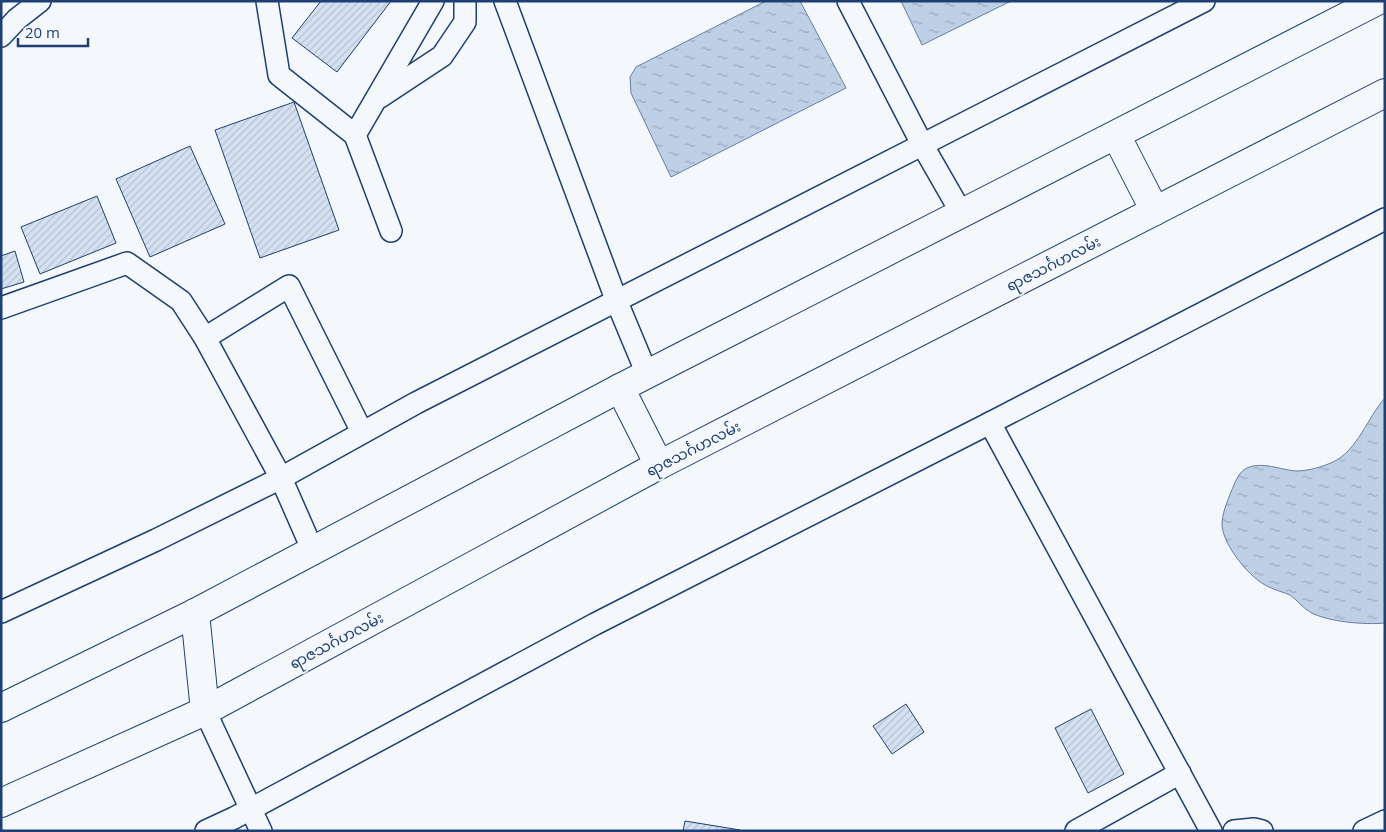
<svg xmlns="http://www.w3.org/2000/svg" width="1386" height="832" viewBox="0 0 1386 832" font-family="'Open Sans','Noto Sans Myanmar',sans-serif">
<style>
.water{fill:url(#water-ripples);stroke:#687fa3}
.building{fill:url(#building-hatch);stroke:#1d3f73}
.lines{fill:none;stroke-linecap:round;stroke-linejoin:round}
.minor-casing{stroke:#1d3f73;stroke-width:24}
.primary-casing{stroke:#1d3f73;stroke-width:30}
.trunk-casing{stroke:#1d3f73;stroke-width:30}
.minor{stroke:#f4f7fb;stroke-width:21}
.primary{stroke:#f4f7fb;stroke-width:28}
.trunk{stroke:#f4f7fb;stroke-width:28}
.labels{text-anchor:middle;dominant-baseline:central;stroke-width:4;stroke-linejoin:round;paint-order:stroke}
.street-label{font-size:15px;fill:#1d3f73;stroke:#f4f7fb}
</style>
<defs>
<pattern id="water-ripples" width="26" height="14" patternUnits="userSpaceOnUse" patternTransform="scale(1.25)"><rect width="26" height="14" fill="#bed0e5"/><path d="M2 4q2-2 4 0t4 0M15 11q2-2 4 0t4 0" fill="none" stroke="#9aaabe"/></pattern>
<pattern id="building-hatch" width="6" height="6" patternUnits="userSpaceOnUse" patternTransform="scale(1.25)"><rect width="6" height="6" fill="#d5e0f0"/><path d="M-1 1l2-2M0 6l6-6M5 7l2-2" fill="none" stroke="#b6c1d1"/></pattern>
</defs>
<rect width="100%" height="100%" fill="#f4f7fb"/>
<!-- water -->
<g class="water">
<polygon points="766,1 800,1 846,88 671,177 631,93 630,77 636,67"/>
<polygon points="901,1 1011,1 922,45"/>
<path d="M1385,398V623C1366,625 1327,622 1310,612C1303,608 1297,600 1290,595C1283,592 1275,590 1269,587C1250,579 1223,545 1222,525C1222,514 1227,502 1231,492C1235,483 1238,472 1247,468C1261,461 1282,470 1296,471C1308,471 1322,467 1333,462C1358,450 1367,418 1385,398Z"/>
</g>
<!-- building -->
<g class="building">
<polygon points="321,1 391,1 337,72 292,38"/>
<polygon points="294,102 339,230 260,258 215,130"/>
<polygon points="190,146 225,224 150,257 116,179"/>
<polygon points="97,196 116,243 40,274 21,227"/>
<polygon points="15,251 24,282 1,289 1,256"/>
<polygon points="906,704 924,732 892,754 873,726"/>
<polygon points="1091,709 1124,774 1088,793 1055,728"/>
<polygon points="685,821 740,830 683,831"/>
</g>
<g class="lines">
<!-- minor casing -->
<g class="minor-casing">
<g id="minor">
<polyline points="267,1 279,75 355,135"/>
<polyline points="505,1 617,302 647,374"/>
<polyline points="848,1 923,146 962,214"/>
<polyline points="1,36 17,19 40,1"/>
<polyline points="380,97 442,56 465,22 465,1"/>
<polyline points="391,231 355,135 433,1"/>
<polyline points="1,308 127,263 181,301 205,338 281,478 313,551"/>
<polyline points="205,338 289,286 362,432"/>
<polyline points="990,423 1211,831"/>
<polyline points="1,612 156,540 281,478 416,403 1204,1"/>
<polyline points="205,711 261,831"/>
<polyline points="206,831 234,818 595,624 990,423 1385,219"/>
<polyline points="1076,831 1180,773"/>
<polyline points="1234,831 1254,829 1262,831"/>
<polyline points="1364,831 1385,821"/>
</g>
</g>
<!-- primary casing -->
<g class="primary-casing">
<g id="primary">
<polyline points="1,708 195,613 620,388 1377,1"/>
<polyline points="1,803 205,711 659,465 1385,93"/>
</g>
</g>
<!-- trunk casing -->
<g class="trunk-casing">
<g id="trunk">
<polyline points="1116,135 1155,211"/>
<polyline points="620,388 659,465"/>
<polyline points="195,613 205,711"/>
</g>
</g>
<!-- minor -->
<use href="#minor" class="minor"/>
<!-- primary -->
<use href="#primary" class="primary"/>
<!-- trunk -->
<use href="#trunk" class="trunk"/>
</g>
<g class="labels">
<!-- street labels -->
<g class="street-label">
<text transform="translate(1053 263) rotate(-27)">ရာဇသင်္ဂဟလမ်း</text>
<text transform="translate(693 448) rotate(-27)">ရာဇသင်္ဂဟလမ်း</text>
<text transform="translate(336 640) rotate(-28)">ရာဇသင်္ဂဟလမ်း</text>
</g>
</g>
<!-- border -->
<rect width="1386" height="832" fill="none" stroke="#1d3f73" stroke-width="5"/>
<!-- scale -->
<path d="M18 38v8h70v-8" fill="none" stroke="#1d3f73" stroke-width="2.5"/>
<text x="25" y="38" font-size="15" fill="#1d3f73" stroke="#f4f7fb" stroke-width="4" paint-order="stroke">20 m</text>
</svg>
